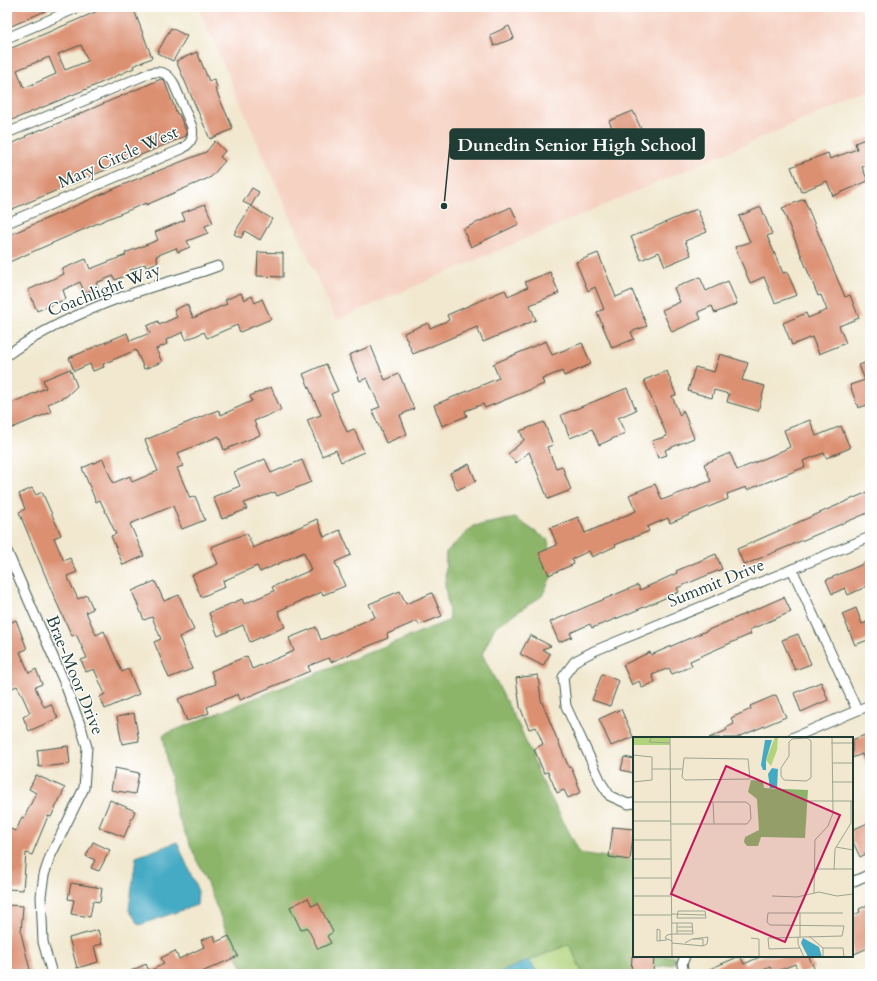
<svg xmlns="http://www.w3.org/2000/svg" width="877" height="981" viewBox="0 0 877 981" font-family="Cardo,serif">
<style>
.built{fill:#f6d2c3}
.green{fill:#b0d37b;stroke:#688858}
.forest{fill:#8cb56b;stroke:#567950}
.water{fill:#44aac4;stroke:#32747c}
.building{fill:#dc9072;fill-rule:evenodd}
.lines{fill:none;stroke-linecap:round;stroke-linejoin:round}
.minor-casing{stroke:#3e574b;stroke-width:11}
.minor{stroke:#fff;stroke-width:9}
.labels{text-anchor:middle;dominant-baseline:central;stroke-width:3;stroke-linejoin:round;paint-order:stroke}
.street-label{font-size:17px;fill:#1f3d34;stroke:#fff}
.inset-road{fill:none;stroke:#9da491;stroke-width:1}
.view{fill:#c2185b;fill-opacity:0.15;stroke:#c2185b;stroke-width:2}
.inset-edge{fill:none;stroke:#1f3d34;stroke-width:2}
.leader{fill:none;stroke:#1f3d34;stroke-width:1.5}
.callout-dot{fill:#1f3d34;stroke:#fff;stroke-width:1.5}
.callout{fill:#1f3d34;stroke:#1f3d34;stroke-width:1.5}
.callout-label{font-size:18px;text-anchor:middle;font-weight:bold;fill:#fff}
</style>
<rect width="100%" height="100%" fill="#fff"/>
<filter id="ink" filterUnits="userSpaceOnUse"><feTurbulence type="fractalNoise" baseFrequency=".025" numOctaves="2"/><feDisplacementMap in="SourceGraphic" scale="8" xChannelSelector="R" yChannelSelector="G"/><feConvolveMatrix kernelMatrix="1 2 1 2 8 2 1 2 1" color-interpolation-filters="sRGB"/></filter>
<filter id="wash" filterUnits="userSpaceOnUse"><feTurbulence type="fractalNoise" baseFrequency=".012" numOctaves="4" result="noise"/><feDisplacementMap in="SourceGraphic" scale="16" xChannelSelector="R" yChannelSelector="G"/><feGaussianBlur stdDeviation="0.9" result="paint"/><feColorMatrix in="noise" values="0 0 0 0 0 0 0 0 0 0 0 0 0 0 0 0 0 1.4 0 .05"/><feComposite in="paint" operator="in"/></filter>
<g filter="url(#wash)">
<rect width="100%" height="100%" fill="#f1e8cf"/>
<!-- built -->
<polygon class="built" points="198,7 860,7 870,32 870,91 336,320"/>
<!-- green -->
<polygon class="green" points="569,944 583,974 538,974 529,960"/>
<!-- forest -->
<polygon class="forest" points="515,518 548,540 553,573 542,596 495,627 482,654 522,732 540,777 580,853 634,861 634,956 675,956 673,964 621,974 583,974 569,944 497,974 258,974 255,968 245,972 234,950 206,881 177,815 163,735 450,620 445,585 446,552 474,526"/>
<!-- water -->
<g class="water">
<polygon points="177,842 198,891 197,905 139,925 129,910 136,857"/>
<polygon points="529,960 538,974 497,974"/>
</g>
<g id="blocks">
<!-- building -->
<g class="building">
<polygon points="7,7 54,7 7,28"/>
<path d="M107,7H133L152,58L133,66L134,68L94,86L7,122V50ZM81,45L88,61L65,70L58,54ZM49,57L56,74L24,88L17,70Z"/>
<polygon points="509,26 514,38 494,46 490,35"/>
<polygon points="171,28 187,36 173,61 157,53"/>
<polygon points="197,52 209,81 214,79 217,87 215,88 233,129 210,139 176,61"/>
<polygon points="161,79 164,80 177,114 179,114 187,133 186,136 10,210 7,202 7,146 26,137 25,136 42,129 42,130"/>
<polygon points="633,111 649,147 633,154 630,147 622,150 609,121"/>
<polygon points="870,137 870,164 862,167 868,181 833,196 827,181 801,192 791,167 828,153 830,159 857,149 855,143"/>
<polygon points="215,141 225,151 220,157 225,161 211,177 146,205 146,203 105,220 7,263 7,236 132,181 206,152"/>
<polygon points="252,188 259,192 251,206 243,202"/>
<polygon points="804,199 845,297 850,295 859,318 839,326 846,343 819,354 812,337 792,345 783,323 806,313 808,318 827,310 821,295 818,296 782,208"/>
<polygon points="205,204 213,223 205,226 208,233 187,241 190,247 178,252 176,248 156,256 158,262 146,267 145,264 128,271 130,274 115,280 113,276 96,283 98,287 85,293 80,282 63,290 66,299 37,311 28,290 64,274 62,269 86,259 90,269 126,255 125,253 158,240 155,232 185,220 182,213"/>
<polygon points="251,206 272,219 260,240 245,231 241,238 234,234"/>
<polygon points="511,207 519,224 471,247 463,229"/>
<polygon points="761,207 772,234 767,236 783,273 787,272 797,295 775,303 764,277 750,283 735,247 750,242 739,216"/>
<polygon points="697,209 707,232 685,241 691,255 665,266 659,252 641,260 631,237"/>
<polygon points="258,252 283,253 283,277 257,276"/>
<polygon points="598,253 616,297 632,290 647,326 631,332 634,339 612,348 597,312 604,309 601,302 595,287 588,291 576,262"/>
<polygon points="550,272 559,293 530,305 536,320 483,342 477,327 413,354 404,333 428,323 430,328 449,320 447,315 505,290 508,296 528,287 525,282"/>
<polygon points="700,277 706,291 728,281 737,304 715,313 712,306 698,312 701,319 672,332 662,310 680,302 674,288"/>
<polygon points="241,293 244,300 252,296 255,303 262,299 271,319 240,332 237,325 207,338 204,332 186,340 183,332 166,340 167,344 156,349 162,362 144,369 136,350 103,364 104,367 93,371 90,364 74,371 69,358 127,333 130,341 150,333 147,326 158,321 159,325 177,317 174,310 187,304 193,318 227,304 225,300"/>
<polygon points="546,341 552,355 582,343 591,364 564,376 562,371 542,379 544,384 485,408 483,404 465,411 467,416 442,426 434,405 499,378 493,364"/>
<polygon points="371,346 385,380 399,374 414,409 400,415 407,434 386,443 372,410 380,407 367,378 360,381 349,355"/>
<polygon points="720,354 748,363 742,380 765,386 758,411 727,402 729,394 714,390 712,398 688,391 695,367 714,372"/>
<polygon points="870,361 870,404 858,408 850,385 865,380 859,365"/>
<polygon points="326,364 338,391 331,394 347,432 354,429 364,452 341,462 336,450 322,456 307,420 321,415 303,374"/>
<polygon points="70,369 77,386 67,396 48,404 51,412 7,430 7,405 46,388 43,380"/>
<polygon points="667,371 676,395 672,396 680,416 683,410 694,438 665,450 667,455 658,458 652,441 667,436 644,380"/>
<polygon points="271,387 281,410 254,421 260,435 224,450 219,436 178,453 183,466 177,468 190,498 195,496 205,520 182,529 173,506 130,524 144,556 123,565 111,536 116,534 100,500 96,502 82,468 103,459 113,483 130,476 132,482 158,471 145,440 218,410 221,415 252,401 250,396"/>
<polygon points="627,388 636,410 618,418 625,433 599,445 592,429 570,438 561,415"/>
<polygon points="810,420 816,436 841,426 850,448 826,458 824,453 803,461 805,467 747,490 746,487 727,494 728,499 670,523 668,518 647,527 649,531 615,545 616,546 592,557 589,551 572,559 574,564 549,575 539,553 557,545 550,528 578,517 585,533 636,511 629,495 655,484 662,500 711,481 704,464 730,453 737,470 773,455 790,447 784,430"/>
<polygon points="544,422 553,445 547,447 556,468 562,466 571,490 548,499 529,452 516,463 508,454 524,440 520,431"/>
<polygon points="265,459 271,473 302,460 311,482 277,496 275,492 244,503 247,509 222,519 213,497 240,486 234,472"/>
<polygon points="469,464 476,481 457,490 450,473"/>
<polygon points="32,488 36,495 42,492 54,519 61,535 54,538 64,561 70,558 77,572 67,576 78,599 87,595 93,609 86,612 96,635 104,631 122,672 128,669 139,694 105,709 100,697 105,694 94,669 86,672 81,660 87,658 76,634 72,636 55,599 19,512 25,509 19,494"/>
<polygon points="870,491 870,512 744,565 737,549"/>
<polygon points="317,519 324,537 340,530 351,555 335,562 345,586 323,595 322,592 278,611 285,627 250,642 243,625 218,636 209,613 242,599 244,604 274,591 272,587 311,570 304,552 260,572 257,566 223,581 225,587 201,597 192,575 218,564 211,547 247,533 253,548"/>
<polygon points="716,554 722,569 677,588 679,592 623,616 592,628 590,624 570,633 572,637 559,642 550,622 638,585 640,590 677,573 676,571"/>
<polygon points="870,561 870,585 848,595 845,588 832,594 826,580"/>
<polygon points="155,581 164,601 179,595 194,630 179,637 192,669 169,678 154,642 161,639 152,617 144,620 132,591"/>
<polygon points="400,591 406,604 432,593 442,616 419,625 417,621 387,634 388,638 331,662 329,658 308,666 310,671 240,700 238,694 207,707 209,713 187,721 178,699 216,684 211,671 247,656 252,669 294,651 289,638 316,627 321,640 356,625 375,617 369,604"/>
<polygon points="784,597 791,612 749,630 751,634 690,661 692,666 672,674 669,668 652,675 655,682 642,688 639,681 632,685 623,665 650,652 651,655"/>
<polygon points="856,608 862,624 870,621 870,639 855,645 842,614"/>
<polygon points="16,620 27,649 20,652 29,673 36,669 42,684 35,687 44,707 51,704 58,718 29,731 23,717 30,713 21,693 17,686 10,689 7,683 7,624"/>
<polygon points="798,634 811,664 795,670 782,640"/>
<polygon points="530,635 551,646 542,649 550,654 543,666 520,654"/>
<polygon points="602,674 619,681 610,706 592,700"/>
<polygon points="538,675 541,700 569,768 571,767 581,792 568,798 564,790 557,793 548,772 544,773 534,749 543,744 536,727 529,729 520,707 516,678"/>
<polygon points="821,682 828,700 801,712 794,693"/>
<polygon points="776,695 786,717 736,738 709,738 727,730 726,728 734,724 731,718 751,709 750,706"/>
<polygon points="621,709 633,737 611,746 599,719"/>
<polygon points="134,713 139,741 122,744 117,717"/>
<polygon points="870,733 870,772 862,754 852,758 852,740"/>
<polygon points="68,746 70,764 39,767 37,750"/>
<polygon points="624,757 634,759 634,773 621,770"/>
<polygon points="115,768 139,773 135,794 111,790"/>
<polygon points="36,775 65,788 51,817 48,816 32,855 26,853 23,890 7,889 7,828 16,831 22,817 24,818 36,793 29,789"/>
<polygon points="110,800 135,811 124,837 99,827"/>
<polygon points="870,822 870,852 860,857 852,840 852,830"/>
<polygon points="613,827 634,829 630,860 609,857"/>
<polygon points="93,842 110,850 99,871 91,868 95,860 86,856"/>
<polygon points="71,883 102,888 100,902 93,901 90,917 71,914 74,900 68,899"/>
<polygon points="308,898 312,906 318,903 333,932 327,936 331,943 318,949 307,927 301,930 290,907"/>
<polygon points="870,904 870,947 852,955 852,916 860,912 859,909"/>
<polygon points="7,905 23,906 21,933 31,974 7,974"/>
<polygon points="98,930 102,944 94,946 98,962 77,968 69,938"/>
<polygon points="214,935 216,942 229,936 238,956 202,972 203,974 124,974 146,964 149,971 164,964 161,958 175,951 179,959 204,947 201,940"/>
<polygon points="632,956 654,956 653,974 631,974"/>
<polygon points="740,956 744,964 762,956 812,956 809,957 814,968 799,974 795,964 773,973 770,967 755,974 698,974"/>
</g>
</g>
</g>
<g filter="url(#ink)">
<use href="#blocks" fill-opacity="0" stroke="#3e574b" stroke-width="1"/>
<g class="lines">
<!-- minor casing -->
<g class="minor-casing">
<g id="minor">
<polyline points="7,38 79,7"/>
<path d="M7,133L150,73C161,70 167,73 173,82L192,127C194,138 191,143 182,149L7,223"/>
<path d="M7,355C42,330 81,312 122,297C153,285 186,278 218,266"/>
<polyline points="7,551 65,684 81,727 87,747 84,788 50,857 44,875 41,896 43,942 52,974"/>
<polyline points="792,569 857,710"/>
<polyline points="792,738 870,705"/>
<polyline points="634,803 628,804 610,796 602,784 566,706 563,677 575,661 594,651 870,537"/>
<polyline points="852,882 870,874"/>
<polyline points="684,974 682,964 685,956"/>
</g>
</g>
<!-- minor -->
<use href="#minor" class="minor"/>
</g>
</g>
<g class="labels">
<!-- street labels -->
<g class="street-label">
<text transform="translate(118 157) rotate(-24)">Mary Circle West</text>
<text transform="translate(104 290) rotate(-21)">Coachlight Way</text>
<text transform="translate(716 583) rotate(-22)">Summit Drive</text>
<text transform="translate(75 675) rotate(68)">Brae-Moor Drive</text>
</g>
</g>
<!-- overview -->
<g transform="translate(633 737)">
<rect width="220" height="220" fill="#f1e8cf"/>
<path d="M37,0V8H0V1ZM142,0H145L144,13L138,29L133,23Z" fill="#b0d37b"/>
<path d="M118,43L130,44L131,51L175,53L172,101L128,100L125,109H114L111,105L112,100L126,93L124,62L115,55Z" fill="#8cb56b"/>
<path d="M132,3H139L133,23V33H130L128,28ZM139,31L145,32L144,51H137L135,37ZM170,201L186,210L189,220H175L168,206Z" fill="#44aac4"/>
<path class="inset-road" d="M19,0L16,5L37,6M37,0L39,220M174,1L178,4V41L173,44L151,43L148,39V31L156,19V5L159,2ZM198,6H220M0,18L19,20V43L0,45M51,21L115,22L117,42L52,43L49,40ZM199,26H220M19,32H49M199,45H220M174,64H220M0,65H113L117,68L118,82L114,87H38M80,65L81,87M0,84H38M0,103H38M203,110L220,113M0,122H38M182,132H220M201,133L202,112L218,86V64M0,141H38M181,156L182,103L195,89L200,76L199,0M0,159H39M139,159L164,160L186,155L204,159L220,157M45,174H72L73,181H44ZM167,176V200M39,177L72,178M0,178H39M39,186H44V197H39M44,190H60M44,194H60M39,197L34,198L32,201L39,204M44,197H60L59,186H44M176,199L190,211V220M165,200V207L171,220M118,201L126,202V220M60,202L75,200L74,207L70,209M27,204V193L24,192V204L34,203M39,206L70,209V202H59L52,206M167,211L136,212L135,201L209,199L211,189L137,188L134,185L135,176H210M190,211H210L211,220"/>
<path class="view" d="M93,29L207,78L152,205L38,157Z"/>
<rect width="220" height="220" class="inset-edge"/>
</g>
<!-- callouts -->
<path class="leader" d="M444 206L450 144"/>
<circle class="callout-dot" cx="444" cy="206" r="4"/>
<rect class="callout" x="450" y="129" width="254" height="30" rx="4"/>
<g class="callout-label">
<text x="577" y="151">Dunedin Senior High School</text>
</g>
<!-- margin -->
<rect width="877" height="981" fill="none" stroke="#fff" stroke-width="24"/>
</svg>
